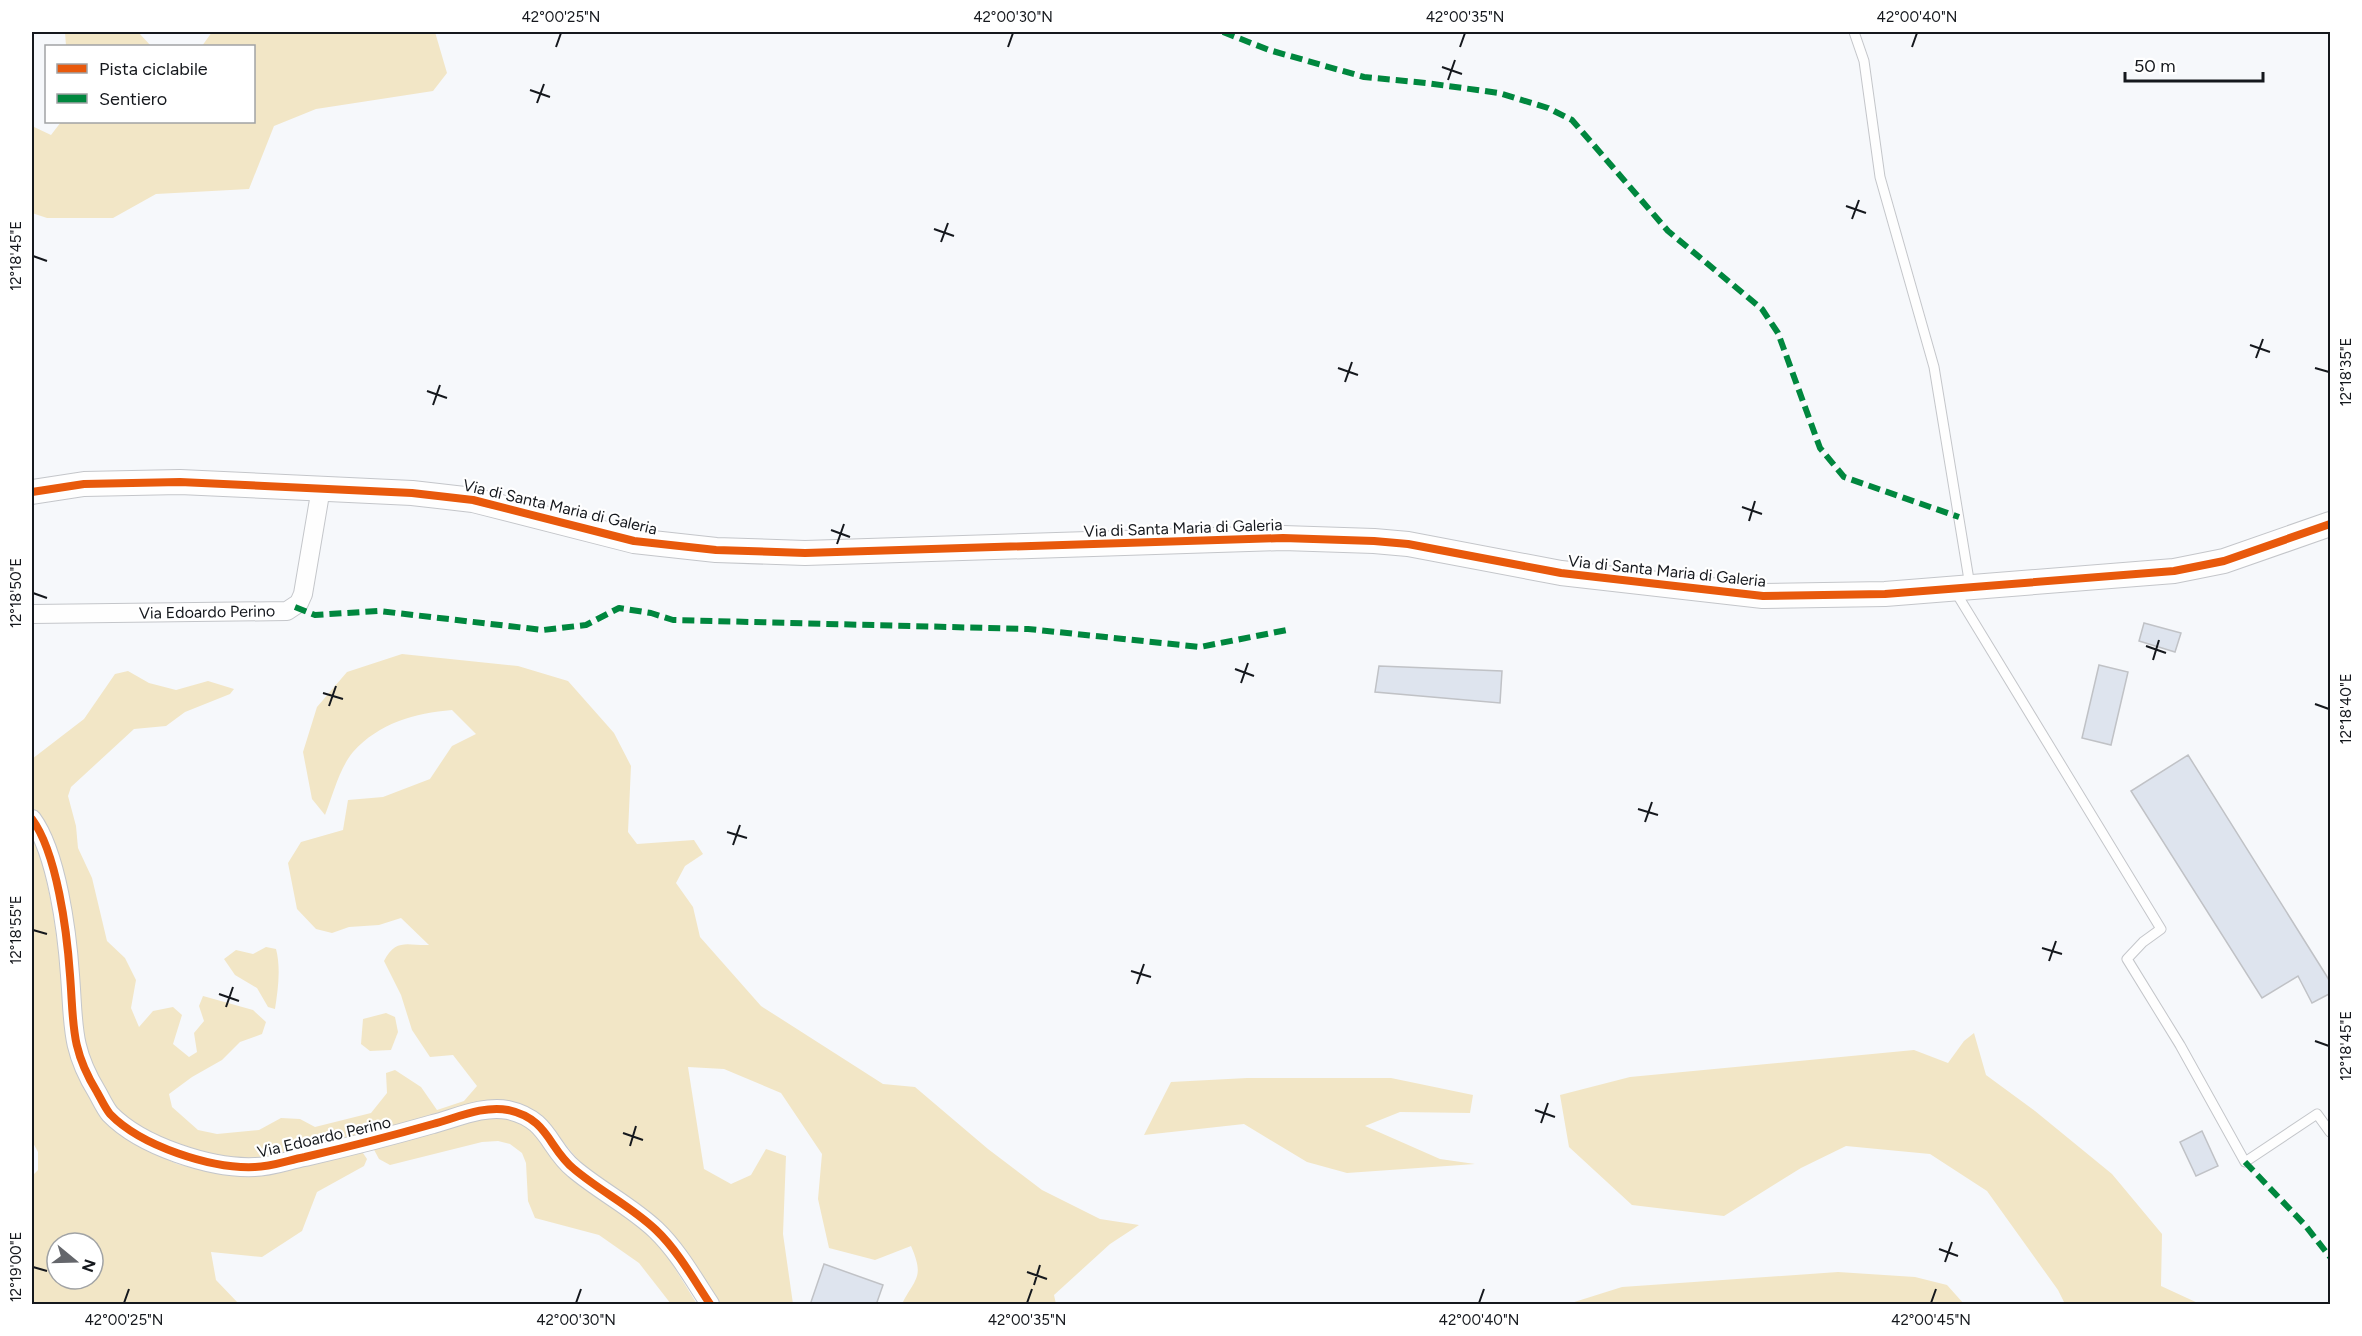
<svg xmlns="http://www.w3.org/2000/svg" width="2362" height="1336" viewBox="0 0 2362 1336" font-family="Figtree,sans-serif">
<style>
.green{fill:#f2e6c6;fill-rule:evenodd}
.building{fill:#dee4ee;stroke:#c0c2c6;stroke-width:1.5}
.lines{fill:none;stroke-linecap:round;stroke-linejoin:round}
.lane-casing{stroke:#c4c6ca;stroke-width:11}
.street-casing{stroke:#c4c6ca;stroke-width:20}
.secondary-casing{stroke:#c4c6ca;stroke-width:26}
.lane{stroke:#fefefe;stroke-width:9}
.street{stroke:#fefefe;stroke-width:18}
.secondary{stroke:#fefefe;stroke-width:24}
.quiet{stroke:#00873e;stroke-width:6;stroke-dasharray:12 6;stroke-linecap:butt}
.cycleway-casing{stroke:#fff;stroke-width:11}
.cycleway{stroke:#e8590c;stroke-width:8}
.ticks{fill:none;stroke:#15181d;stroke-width:2}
.labels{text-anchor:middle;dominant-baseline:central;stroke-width:4.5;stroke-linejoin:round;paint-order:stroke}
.street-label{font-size:16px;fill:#15181d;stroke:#fff}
.neatline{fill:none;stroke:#15181d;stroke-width:2}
.ticks-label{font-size:15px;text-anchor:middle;fill:#15181d}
</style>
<rect width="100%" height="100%" fill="#f6f8fb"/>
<!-- green -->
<g class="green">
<polygon points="65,32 138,32 151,46 66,46"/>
<polygon points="212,32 435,32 447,73 433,91 316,109 274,126 249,189 156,194 113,218 47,218 32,213 32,126 51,135 61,122 254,122 254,46 202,46"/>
<path d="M402,654L518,666L568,681L614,733L631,766L628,832L637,844L694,840L703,854L685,866L676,883L693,907L700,937L761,1006L883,1084L915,1087L988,1149L1042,1190L1100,1219L1139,1225L1110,1244L1054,1295L1056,1304H902C915,1278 925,1278 911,1246L875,1260L829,1248L818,1199L822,1154L781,1093L724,1069L688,1067L704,1169L731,1184L751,1175L766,1149L786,1156L783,1234L793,1304H716L583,1166L552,1128L523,1107L258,1163L176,1148L131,1125L107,1101L84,1060L73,975L32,814V759L84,719L115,674L128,671L149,683L176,690L208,681L234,689L230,694L185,712L166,726L134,729L71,787L68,796L76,826L78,848L92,878L107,941L125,958L136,980L131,1008L139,1027L153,1011L173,1007L182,1015L173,1044L189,1057L197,1052L194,1033L204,1021L199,1006L203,996L253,1010L266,1022L262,1034L240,1042L222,1060L192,1077L169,1094L172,1107L198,1130L217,1134L259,1130L281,1118L300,1119L315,1127L371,1113L387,1093L386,1073L395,1070L421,1087L437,1110L464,1101L477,1086L453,1055L430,1057L412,1030L401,995L384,961C396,937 409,946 429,945L401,918L379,925L349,927L332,933L316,929L297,909L288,863L301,842L343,830L348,800L383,797L430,779L452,746L476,734L452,710C415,713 379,723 353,752C339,769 333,795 325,815L312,799L303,752L317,707L347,672Z"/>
<path d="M32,832L41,854L53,912L73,1056L151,1152L177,1164L216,1173L236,1175L361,1150L367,1159L364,1166L317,1192L302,1231L262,1257L211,1252L216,1280L239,1304H32V1176L38,1170V1152L32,1141ZM57,1243H93V1279H57Z"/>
<path d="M266,947L276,949C281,968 278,990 275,1009L268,1007L257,988L235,975L224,959L236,950L253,954Z"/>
<polygon points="386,1013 395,1017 398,1032 391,1050 370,1051 361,1044 363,1019"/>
<polygon points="1974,1033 1986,1075 2035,1111 2112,1174 2162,1234 2161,1286 2200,1304 2065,1304 2058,1290 1987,1191 1930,1154 1846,1146 1801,1168 1724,1216 1632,1205 1569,1147 1560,1095 1630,1077 1914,1050 1948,1063 1964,1041"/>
<polygon points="1247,1078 1391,1078 1473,1095 1470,1113 1400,1112 1365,1126 1440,1159 1475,1164 1347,1173 1307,1162 1244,1124 1144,1135 1171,1082"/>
<polygon points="517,1117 639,1225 666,1254 697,1304 671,1304 639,1263 599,1235 535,1218 528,1201 526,1163 522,1153 510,1144 498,1141 482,1142 390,1165 379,1159 372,1146 475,1118"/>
<polygon points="1838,1272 1915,1277 1947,1285 1964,1304 1568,1304 1622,1287"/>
</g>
<!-- building -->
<g class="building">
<polygon points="2144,623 2181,633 2175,652 2139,641"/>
<polygon points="2099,665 2128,672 2111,745 2082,738"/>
<polygon points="1379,666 1502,671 1500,703 1375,692"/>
<polygon points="2188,755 2326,975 2331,984 2331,993 2312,1003 2298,976 2262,998 2131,791"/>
<polygon points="2202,1131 2218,1166 2196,1176 2180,1142"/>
<polygon points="824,1264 883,1285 876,1305 810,1305"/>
</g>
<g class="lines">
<!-- lane casing -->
<g class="lane-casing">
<g id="lane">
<polyline points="1854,32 1864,61 1880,177 1934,367 1970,586"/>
<polyline points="1955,591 2161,929 2143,942 2127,959 2180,1045 2245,1162 2317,1114 2330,1132"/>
</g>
</g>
<!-- street casing -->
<g class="street-casing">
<g id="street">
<polyline points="32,614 287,611 299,603 303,594 321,488"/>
<path d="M32,819C57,853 67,932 70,975C74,1024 70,1048 97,1092C101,1099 105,1108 110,1114C141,1146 211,1169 255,1167C271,1167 289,1160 305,1157C348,1147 391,1136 433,1124C456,1118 484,1105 508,1110C549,1119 548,1148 574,1169C600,1191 632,1207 656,1230C678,1251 694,1280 710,1304"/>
</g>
</g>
<!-- secondary casing -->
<g class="secondary-casing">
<polyline id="secondary" points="32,492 84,484 180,482 412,493 473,500 634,541 716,550 805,553 1283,538 1374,541 1408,544 1561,573 1763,596 1885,594 2174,571 2224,561 2330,524"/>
</g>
<!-- lane -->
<use href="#lane" class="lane"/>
<!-- street -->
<use href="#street" class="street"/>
<!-- secondary -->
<use href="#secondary" class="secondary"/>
<!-- quiet -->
<g class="quiet">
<polyline points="1223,32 1269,50 1364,77 1426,83 1499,93 1548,108 1572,120 1668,231 1762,309 1778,333 1820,448 1844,477 1959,517"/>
<polyline points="295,607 315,615 379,611 543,630 586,625 619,608 651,613 673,620 1028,629 1200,647 1287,630"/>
<polyline points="2245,1162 2305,1225 2330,1257"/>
</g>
<!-- cycleway casing -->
<g class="cycleway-casing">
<g id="cycleway">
<polyline points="32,492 84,484 180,482 412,493 473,500 634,541 716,550 805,553 1283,538 1374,541 1408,544 1561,573 1763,596 1885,594 2174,571 2224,561 2330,524"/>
<path d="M32,819C57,853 67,932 70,975C74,1024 70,1048 97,1092C101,1099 105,1108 110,1114C141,1146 211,1169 255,1167C271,1167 289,1160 305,1157C348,1147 391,1136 433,1124C456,1118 484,1105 508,1110C549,1119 548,1148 574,1169C600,1191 632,1207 656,1230C678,1251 694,1280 710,1304"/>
</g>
</g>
<!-- cycleway -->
<use href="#cycleway" class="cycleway"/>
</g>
<!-- ticks -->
<path class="ticks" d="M556,47L561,33M1008,47L1013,33M1460,47L1465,33M1912,47L1917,33M1442,67L1462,74M1448,80L1455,60M530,90L550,97M537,103L544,84M1846,206L1866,213M1852,219L1859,200M934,229L954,236M941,242L948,223M33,256L47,261M2250,345L2270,352M2256,358L2263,339M1338,368L1358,375M2315,368L2329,372M1345,382L1352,362M427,391L447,398M433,405L440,385M1742,507L1762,514M1749,521L1755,501M831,530L850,537M837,544L844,524M33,593L47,598M2146,646L2166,653M2153,660L2159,640M1235,669L1254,676M1241,683L1248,663M323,693L343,699M2315,704L2329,709M329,706L336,686M1638,809L1658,815M1645,822L1652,802M727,832L747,838M733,845L740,825M33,930L47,934M2042,948L2062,954M2049,961L2056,941M1131,971L1151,977M1137,984L1144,964M219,994L239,1001M226,1007L233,987M2315,1041L2329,1046M1535,1110L1555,1117M1541,1123L1548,1103M623,1133L643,1140M630,1146L636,1126M1939,1249L1958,1256M1945,1262L1952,1242M33,1267L47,1271M1027,1272L1047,1279M1034,1285L1040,1265M124,1303L129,1289M576,1303L581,1289M1027,1303L1032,1289M1479,1303L1484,1289M1931,1303L1936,1289"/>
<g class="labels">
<!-- street labels -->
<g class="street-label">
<text transform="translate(560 507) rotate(13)">Via di Santa Maria di Galeria</text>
<text transform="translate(1183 528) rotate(-2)">Via di Santa Maria di Galeria</text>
<text transform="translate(1667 571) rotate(6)">Via di Santa Maria di Galeria</text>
<text transform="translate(207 612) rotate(-1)">Via Edoardo Perino</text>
<text transform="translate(324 1137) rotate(-13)">Via Edoardo Perino</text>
</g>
</g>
<!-- border -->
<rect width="2362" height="1336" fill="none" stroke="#ffffff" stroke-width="66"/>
<!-- legend -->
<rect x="45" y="45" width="210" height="78" fill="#ffffff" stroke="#a1a3a5" stroke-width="1.5"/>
<rect x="57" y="64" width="30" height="9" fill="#e8590c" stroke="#a1a3a5" stroke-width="1.5"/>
<text x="99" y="75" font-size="18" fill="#15181d">Pista ciclabile</text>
<rect x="57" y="94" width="30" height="9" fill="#00873e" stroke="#a1a3a5" stroke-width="1.5"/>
<text x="99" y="105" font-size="18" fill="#15181d">Sentiero</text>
<!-- north arrow -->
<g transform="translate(75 1261) rotate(109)"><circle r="28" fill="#ffffff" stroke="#a1a3a5" stroke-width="1.5"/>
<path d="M0-4.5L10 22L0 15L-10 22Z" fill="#64666b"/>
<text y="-9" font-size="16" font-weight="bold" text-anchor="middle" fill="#15181d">N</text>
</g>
<!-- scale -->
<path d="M2125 72v9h138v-9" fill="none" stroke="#15181d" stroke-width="3"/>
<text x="2134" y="72" font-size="18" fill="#15181d" stroke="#ffffff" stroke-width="4.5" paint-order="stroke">50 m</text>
<rect x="33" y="33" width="2296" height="1270" class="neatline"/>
<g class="ticks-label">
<text x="561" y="22">42°00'25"N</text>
<text x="1013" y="22">42°00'30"N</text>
<text x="1465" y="22">42°00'35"N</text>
<text x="1917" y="22">42°00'40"N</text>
<text transform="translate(16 256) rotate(-90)" y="5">12°18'45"E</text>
<text transform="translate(2346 372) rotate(-90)" y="5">12°18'35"E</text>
<text transform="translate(16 593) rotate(-90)" y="5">12°18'50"E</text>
<text transform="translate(2346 709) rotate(-90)" y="5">12°18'40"E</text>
<text transform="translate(16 930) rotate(-90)" y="5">12°18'55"E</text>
<text transform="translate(2346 1046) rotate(-90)" y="5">12°18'45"E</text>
<text transform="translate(16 1267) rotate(-90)" y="5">12°19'00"E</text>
<text x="124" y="1325">42°00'25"N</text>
<text x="576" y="1325">42°00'30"N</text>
<text x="1027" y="1325">42°00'35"N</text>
<text x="1479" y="1325">42°00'40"N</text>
<text x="1931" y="1325">42°00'45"N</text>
</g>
</svg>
